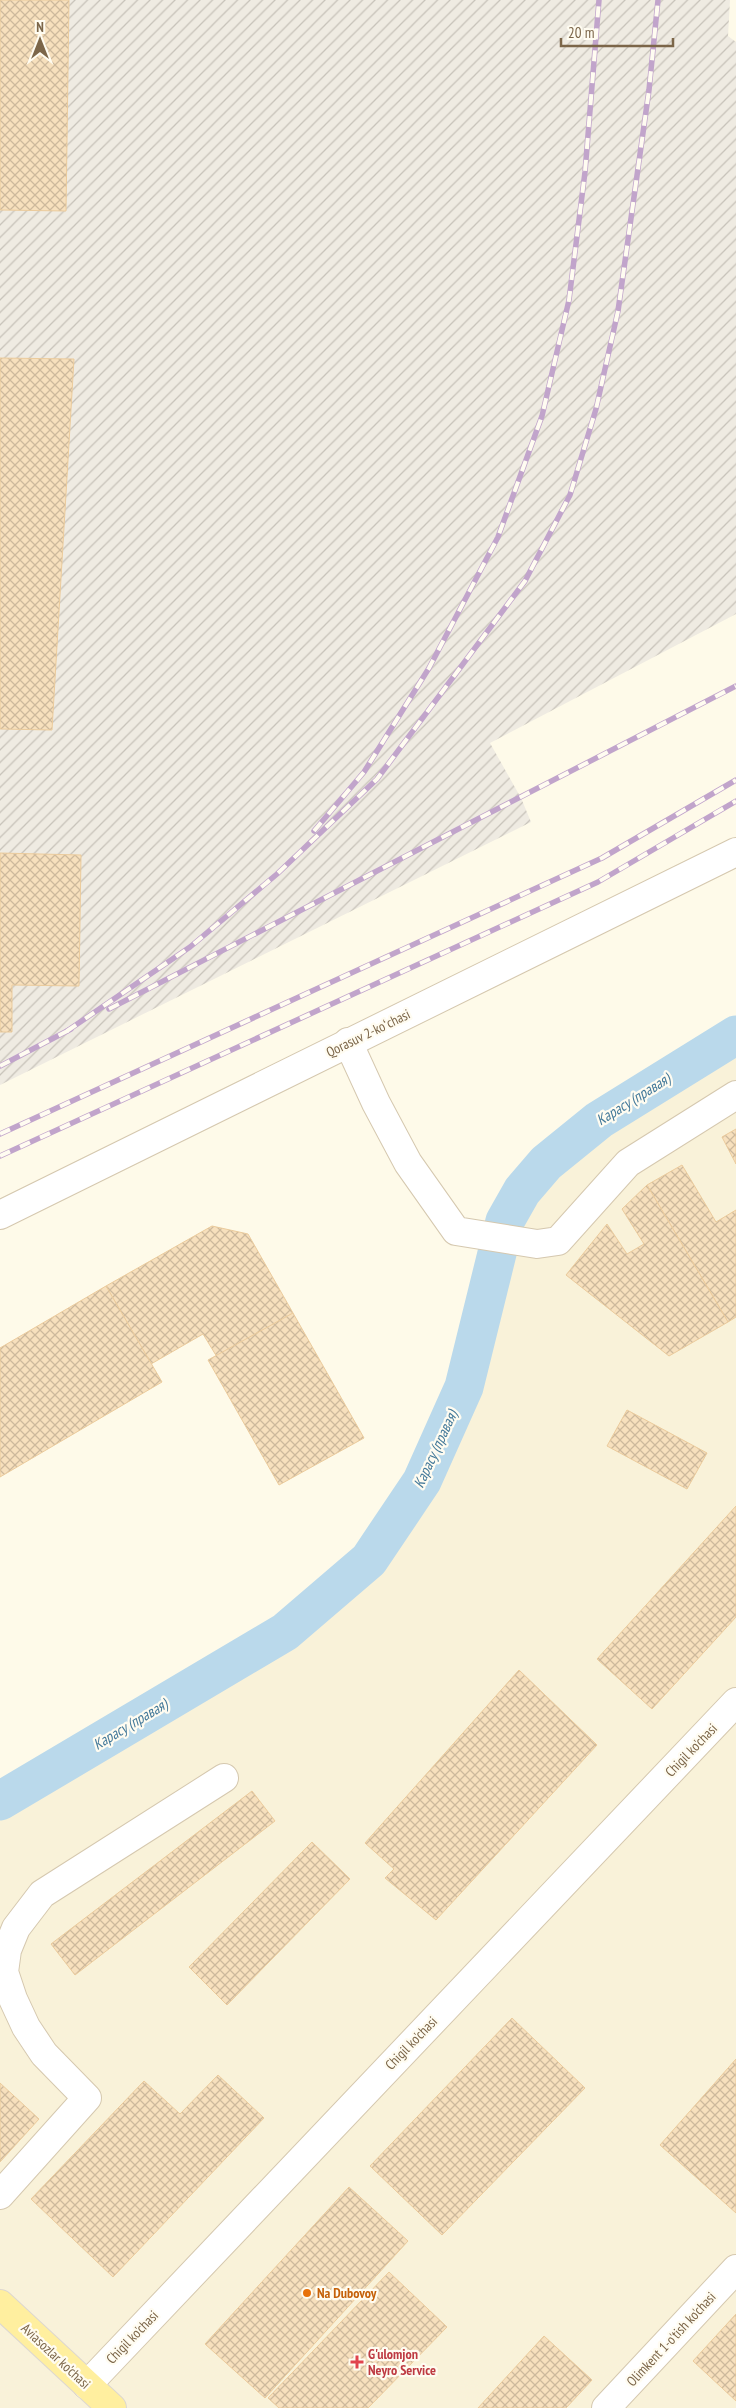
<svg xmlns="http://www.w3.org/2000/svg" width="736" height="2408" viewBox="0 0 736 2408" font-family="'PT Sans Narrow',sans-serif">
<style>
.residential{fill:#f9f2d9}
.industrial{fill:url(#industrial-furrows)}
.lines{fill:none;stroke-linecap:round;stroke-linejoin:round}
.canal{stroke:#bad9eb;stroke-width:39}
.building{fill:url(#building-cross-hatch);stroke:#ebcb9c}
.minor-casing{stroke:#d5c8af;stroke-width:30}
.major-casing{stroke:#ddd7d0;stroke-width:30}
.minor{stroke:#fff;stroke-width:28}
.major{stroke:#ffef9f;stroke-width:28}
.rail-casing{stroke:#c1a4cb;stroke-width:5.5}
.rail{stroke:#fffcf1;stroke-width:4;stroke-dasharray:11;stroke-linecap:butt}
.food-dot{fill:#e8710a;stroke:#fffcf1;stroke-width:2}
.health-dot{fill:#e0444e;stroke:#fffcf1;stroke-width:2}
.labels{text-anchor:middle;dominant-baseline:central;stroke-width:4.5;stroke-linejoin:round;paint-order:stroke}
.street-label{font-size:14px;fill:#7c6649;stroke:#fffcf1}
.food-label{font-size:14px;font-weight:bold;fill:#c56008;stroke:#fffcf1;text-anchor:start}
.health-label{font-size:14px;font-weight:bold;fill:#be3a42;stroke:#fffcf1;text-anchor:start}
.water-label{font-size:15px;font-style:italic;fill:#427899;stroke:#fffcf1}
</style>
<defs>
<pattern id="industrial-furrows" width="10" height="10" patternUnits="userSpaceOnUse" patternTransform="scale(1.25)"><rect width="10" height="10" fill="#efebe2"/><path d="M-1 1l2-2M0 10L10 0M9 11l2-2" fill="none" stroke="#c7c2b9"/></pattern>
<pattern id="building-cross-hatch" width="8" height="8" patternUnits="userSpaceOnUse" patternTransform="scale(1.25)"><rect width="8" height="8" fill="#f7e0bd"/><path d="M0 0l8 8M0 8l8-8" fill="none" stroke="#cdb99c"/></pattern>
</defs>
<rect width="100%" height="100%" fill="#fefae9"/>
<!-- residential -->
<polygon class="residential" points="736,1035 736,2408 0,2408 0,1801 285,1632 369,1560 422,1481 464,1387 505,1221 522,1191 546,1163 599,1120"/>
<!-- industrial -->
<polygon class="industrial" points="0,0 730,0 728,36 736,42 736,614 490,743 521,798 531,822 0,1085"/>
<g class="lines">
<!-- canal -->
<polyline class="canal" points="0,1801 285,1632 369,1560 422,1481 464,1387 505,1221 522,1191 546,1163 599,1120 736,1035"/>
</g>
<!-- building -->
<g class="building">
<polygon points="0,0 69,0 66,211 0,210"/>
<polygon points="0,358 74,359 52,730 0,729"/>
<polygon points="0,853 81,855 79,986 12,985 12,1032 0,1032"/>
<polygon points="736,1129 736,1164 722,1137"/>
<polygon points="682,1165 716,1222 736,1210 736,1317 728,1322 647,1185"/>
<polygon points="647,1185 728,1322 669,1356 566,1275 607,1224 627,1254 644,1244 622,1209"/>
<polygon points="212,1226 248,1234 293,1313 217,1357 203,1334 151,1364 106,1286"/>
<polygon points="106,1286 162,1382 0,1477 0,1348"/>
<polygon points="293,1313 364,1438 279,1485 208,1360"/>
<polygon points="627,1410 707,1453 687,1489 607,1446"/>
<polygon points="736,1506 736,1617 652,1709 597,1659"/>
<polygon points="519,1670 597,1745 436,1920 385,1878 394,1869 365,1843"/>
<polygon points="252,1791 275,1821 75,1975 51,1944"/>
<polygon points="312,1842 350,1879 227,2005 189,1967"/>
<polygon points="512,2018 585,2088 442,2235 370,2166"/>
<polygon points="736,2059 736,2213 660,2145"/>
<polygon points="218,2075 264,2118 113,2277 31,2199 144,2081 180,2114"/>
<polygon points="0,2083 39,2119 0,2162"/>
<polygon points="349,2187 408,2241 265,2398 205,2344"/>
<polygon points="389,2272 447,2327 368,2408 279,2408 268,2398"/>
<polygon points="736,2314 736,2401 693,2361"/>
<polygon points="544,2336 592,2380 566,2408 478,2408"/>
</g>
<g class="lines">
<!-- minor casing -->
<g class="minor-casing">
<g id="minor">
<polyline points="348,1042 376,1103 408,1163 456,1231 537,1244 558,1241 628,1163 736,1095"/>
<polyline points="0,1215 736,852"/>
<polyline points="0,2195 87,2098 44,2054 26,2027 13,1999 4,1972 7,1950 16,1928 42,1894 224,1778"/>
<polyline points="87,2385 736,1702"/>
<polyline points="606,2408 736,2269"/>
</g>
</g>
<!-- major casing -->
<g class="major-casing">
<polyline id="major" points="0,2304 112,2408"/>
</g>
<!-- minor -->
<use href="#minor" class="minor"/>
<!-- major -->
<use href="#major" class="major"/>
<!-- rail casing -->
<g class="rail-casing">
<g id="rail">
<polyline points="314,831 364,772 429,668 498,537 542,416 569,300 585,172 599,0"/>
<polyline points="109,1009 736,686"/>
<polyline points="67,1031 190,947 277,874 377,779 525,581 570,495 596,409 618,311 649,90 658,0"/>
<polyline points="0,1066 71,1029"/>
<polyline points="0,1134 602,858 736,780"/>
<polyline points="0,1156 598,882 736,801"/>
</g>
</g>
<!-- rail -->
<use href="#rail" class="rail"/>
</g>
<!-- markers -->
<circle class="food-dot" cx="307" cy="2293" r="5"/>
<path class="health-dot" d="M354.5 2354.5h5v5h5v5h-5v5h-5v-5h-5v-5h5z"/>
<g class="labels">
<!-- street labels -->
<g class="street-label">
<text transform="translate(368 1033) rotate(-26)">Qorasuv 2-koʻchasi</text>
<text transform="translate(691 1750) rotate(-46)">Chigil ko'chasi</text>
<text transform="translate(411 2043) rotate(-46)">Chigil ko'chasi</text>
<text transform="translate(132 2337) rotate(-46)">Chigil ko'chasi</text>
<text transform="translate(671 2339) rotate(-47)">Olimkent 1-o'tish ko'chasi</text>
<text transform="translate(56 2356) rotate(43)">Aviasozlar ko'chasi</text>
</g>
<!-- food labels -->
<g class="food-label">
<text x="317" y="2293">Na Dubovoy</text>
</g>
<!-- health labels -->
<g class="health-label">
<text x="368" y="2354">G'ulomjon<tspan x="368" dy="16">Neyro Service</tspan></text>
</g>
<!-- water labels -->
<g class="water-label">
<text transform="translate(633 1099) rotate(-32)">Карасу (правая)</text>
<text transform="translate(435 1449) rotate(-65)">Карасу (правая)</text>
<text transform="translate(130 1724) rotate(-31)">Карасу (правая)</text>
</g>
</g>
<!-- north arrow -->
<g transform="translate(40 40)" stroke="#fffcf1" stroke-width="4" paint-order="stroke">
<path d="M0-4L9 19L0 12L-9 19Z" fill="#7c6649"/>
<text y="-8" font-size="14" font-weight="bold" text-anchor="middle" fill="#7c6649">N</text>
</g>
<!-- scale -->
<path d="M561 38v8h112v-8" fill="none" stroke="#7c6649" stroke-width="2.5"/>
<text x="568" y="38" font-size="15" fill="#7c6649" stroke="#fffcf1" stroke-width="4" paint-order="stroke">20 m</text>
</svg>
